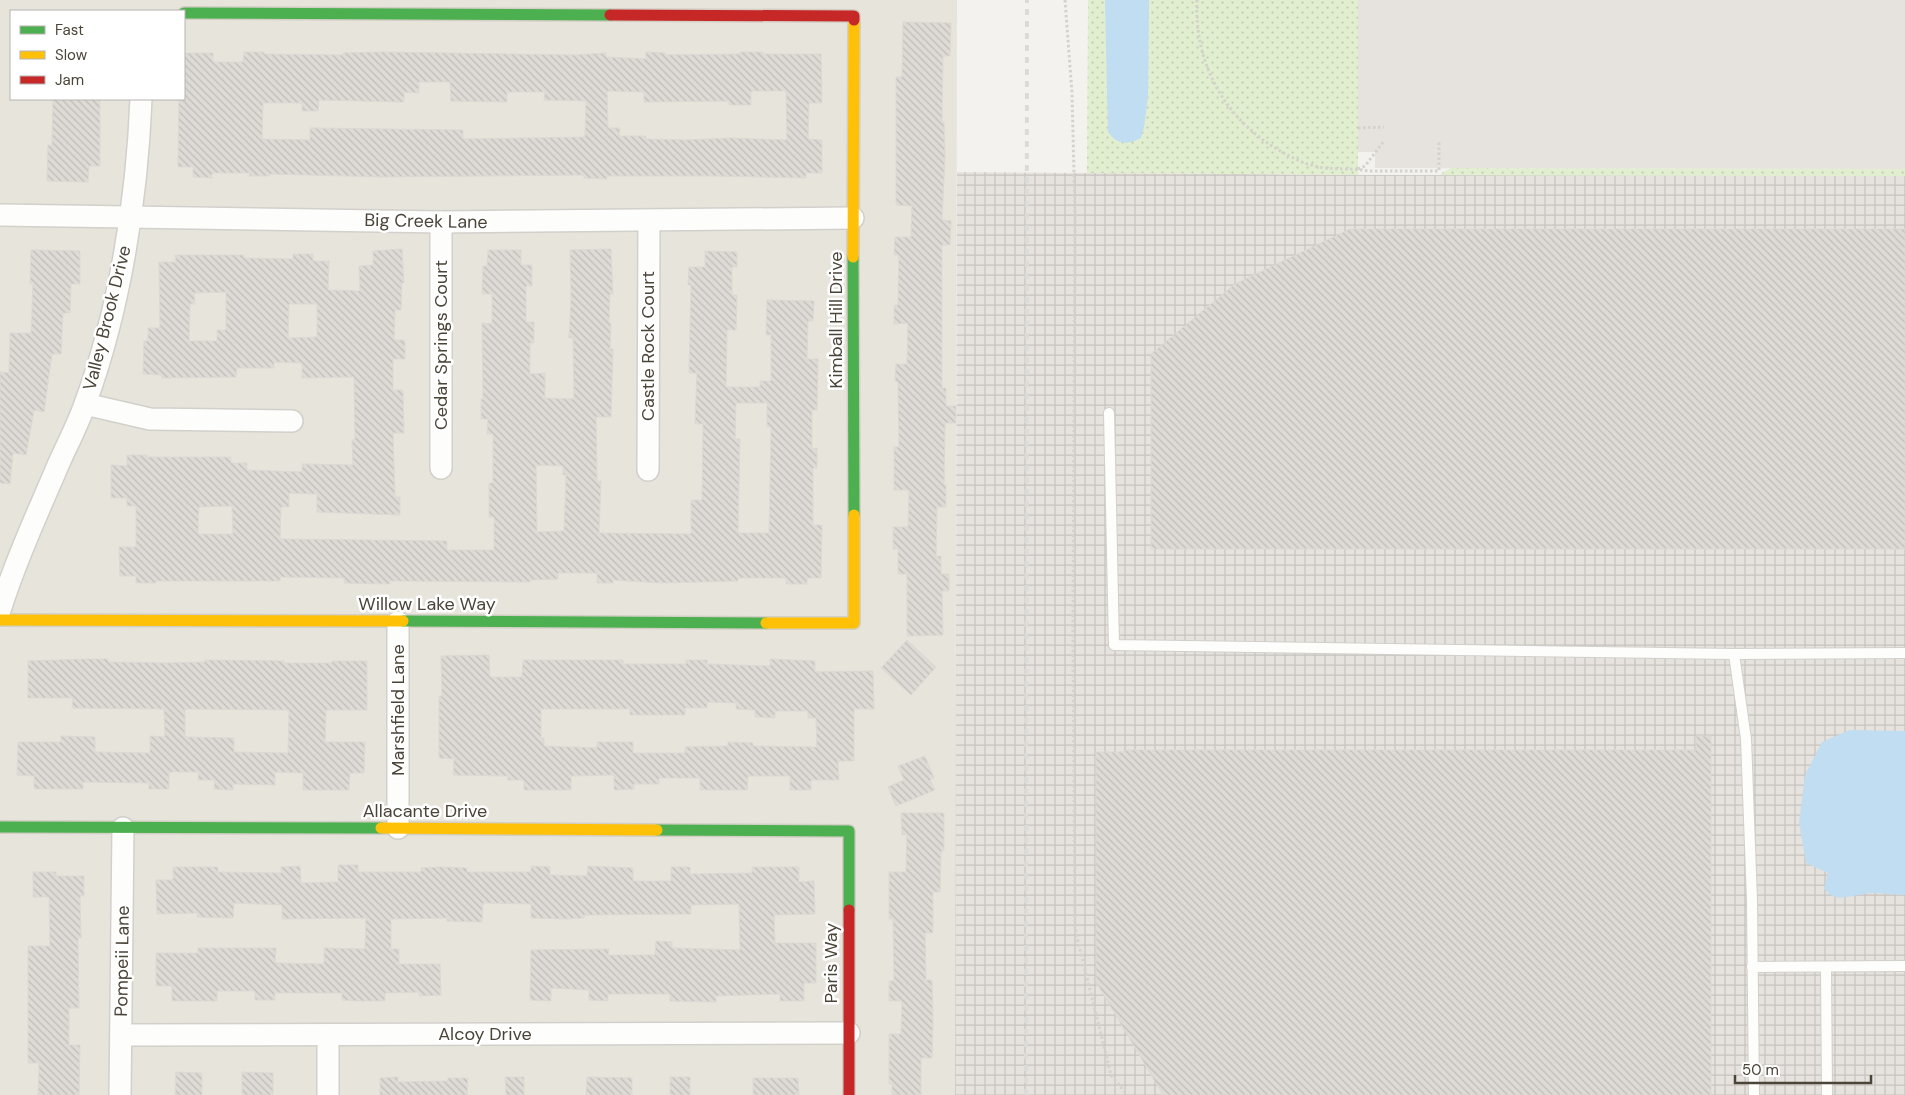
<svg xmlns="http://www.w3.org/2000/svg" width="1905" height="1095" viewBox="0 0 1905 1095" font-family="'DM Sans',sans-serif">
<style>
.residential{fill:#e7e4dc;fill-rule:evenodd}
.industrial{fill:url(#industrial-grid)}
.grass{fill:url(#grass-dots)}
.parking{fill:#e6e3df}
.water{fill:#c0ddf1}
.building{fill:url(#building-back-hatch);stroke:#dcd9d4;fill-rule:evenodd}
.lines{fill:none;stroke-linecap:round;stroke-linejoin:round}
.lane-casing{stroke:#d2d0cb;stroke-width:12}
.street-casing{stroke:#d2d0cb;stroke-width:24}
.fast-casing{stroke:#d3cfc5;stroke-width:14}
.slow-casing{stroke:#d3cfc5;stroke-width:14}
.jam-casing{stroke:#d3cfc5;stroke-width:14}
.path{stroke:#d3d2cc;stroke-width:3;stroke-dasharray:2.5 2.5;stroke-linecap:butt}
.lane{stroke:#fdfdfc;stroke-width:10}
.street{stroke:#fdfdfc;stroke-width:21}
.fast{stroke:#4caf50;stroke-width:11}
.slow{stroke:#ffc107;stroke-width:11}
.jam{stroke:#c62828;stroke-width:11}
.rail{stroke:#dbdbda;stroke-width:4;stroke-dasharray:6 6;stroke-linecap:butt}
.labels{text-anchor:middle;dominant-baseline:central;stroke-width:5;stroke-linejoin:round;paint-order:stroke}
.street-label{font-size:18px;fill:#4b4439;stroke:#fff}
</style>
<defs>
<pattern id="industrial-grid" width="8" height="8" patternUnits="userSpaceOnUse" patternTransform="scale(1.25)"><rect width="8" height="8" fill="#e6e2de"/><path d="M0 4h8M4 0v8" fill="none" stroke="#c7c3bf"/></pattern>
<pattern id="grass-dots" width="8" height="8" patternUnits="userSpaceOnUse" patternTransform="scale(1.25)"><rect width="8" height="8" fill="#e1eecf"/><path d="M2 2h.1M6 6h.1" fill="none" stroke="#c3cdb2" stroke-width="1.8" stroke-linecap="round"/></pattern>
<pattern id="building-back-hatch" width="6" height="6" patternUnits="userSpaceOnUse" patternTransform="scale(1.25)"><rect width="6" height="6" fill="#dedbd6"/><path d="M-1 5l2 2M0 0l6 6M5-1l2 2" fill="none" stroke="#c0bdb8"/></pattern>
</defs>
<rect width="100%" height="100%" fill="#f4f2ee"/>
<!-- residential -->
<path class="residential" d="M0,0H957L955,1095H0ZM11,11H184V99H11Z"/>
<!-- industrial -->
<polygon class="industrial" points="957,172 1358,175 1905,176 1905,1095 955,1095"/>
<!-- grass -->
<g class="grass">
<polygon points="1088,0 1358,0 1358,175 1087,173"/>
<polygon points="1451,168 1905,169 1905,176 1441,175 1442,173"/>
</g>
<!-- parking -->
<polygon class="parking" points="1358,0 1905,0 1905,169 1375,168 1375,152 1358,152"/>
<!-- water -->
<g class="water">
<path d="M1105,0H1149L1148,96L1144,127L1141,138C1128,145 1117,145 1108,132Z"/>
<path d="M1850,730L1905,731V895C1894,895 1883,893 1873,893C1856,893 1834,906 1824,888L1828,873L1806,863L1799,823L1805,775L1822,742Z"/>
</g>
<!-- building -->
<g class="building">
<polygon points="903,22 951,23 950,56 943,56 942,122 944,122 945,156 942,220 951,221 950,245 942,245 942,388 946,388 946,406 956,406 956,423 945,423 944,485 946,485 946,507 937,507 936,556 941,556 941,574 949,574 949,591 942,591 943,635 907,636 907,574 898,574 898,549 893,549 893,527 908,527 909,490 894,490 894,447 899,447 898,382 895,381 896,364 907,364 908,323 894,324 894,305 898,305 899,255 894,255 895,237 911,237 912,206 896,205 896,77 902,77"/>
<path d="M244,52H264V54L343,55V53L384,52L576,55L606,53V57L646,59V52L665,53V55L740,54V52H763V54H821L822,103H809L808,139L822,140V173H806V178L715,176H607V179L584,178V175L384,177L270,174V176H249L250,173H212V178L193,177V167H178L179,99H184V53H213V62H243ZM419,82H450L451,101L507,102V92H545L544,100L586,101L585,137L463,139V130L310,128V140L262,139L263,103H302V111H318L319,100L404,102V92L419,93ZM607,91L644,92V102L729,101V105H751V91H786L787,140L731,138L685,140L646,139V136H619L620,128H608Z"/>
<polygon points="53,99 100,99 100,166 89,166 88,182 47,181 48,145 52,145"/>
<polygon points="1350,229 1905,229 1905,549 1151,549 1151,354 1235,284"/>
<path d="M402,249L404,283H402L401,310H395L394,340H405V359H393V390H403L404,433H393L395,497H400V515L317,512V494L289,493V507H281L280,539L447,541V550H494V517H489V483H493V434H487L488,419H481V399H483L482,323L492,324V294H482L483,266H487L488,250H521V265H532V286H526V322H534V343H530V374L545,373V398L574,399L573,338H569L571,299L570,250L611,249L613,294H610L609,323H611L610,349H613L611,417H596L597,481H601L599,533L691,534V500H702L703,424H695L697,373H689L691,285H688L689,267H705V251L737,252V267H732V295H737L736,330H727L726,387H760V381H771V335H766L767,300L814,301L813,321H808L807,359H818L817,410H812V449L817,448V468H813V525H822L821,578H807V584H786V578H738V581L662,583L613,580V583H597V573H558V579L530,580V582L390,581V584L344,583L345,578L280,577V581H156V583H136V576H120L119,547H136V506H127V498H111V465L127,466V455H147V457H231V463H247V470L302,472V464L353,465L352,440H355L354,377L302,378V363L274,362V368H237L236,377L162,378V375L143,374L144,341H148V328H160L159,262H176L175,255H244V258L293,259V254H313V261H329L328,290L360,291L359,266L373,265V251ZM226,292V330H217V341H189L190,304H195L194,293ZM289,304H317V337L288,338ZM736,403H767V427H771L769,533H738L740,439H735ZM536,465L563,466V475H566L564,531L537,532ZM232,506L233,534H198L199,507Z"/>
<polygon points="31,250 80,251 80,284 71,284 70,313 63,313 61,354 52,354 44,412 34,410 26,455 13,453 10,484 0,483 0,372 9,373 10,333 31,333 33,284 30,284"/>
<polygon points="907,640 936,667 911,695 881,668"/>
<path d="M489,655L490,677H522L523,660H623V664H686V660H707V664L770,666V659L815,661V672L873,671L874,709H854V761H838L839,780H811V790H790V776H748L747,790H700V778H659V784H634V789L614,790V775L571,776V790H524V780H508V776L453,775L454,759L439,758V696H442L441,656ZM707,702L736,703V709L755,710V717L775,718V711H808V718H816L817,747L753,746V743L728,742V746L685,747V753H633V742H597V748L544,746V738H541V709H630V715H685V708H707Z"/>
<path d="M88,659H108V662L168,663L205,662V660L284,661V663H332V661H367V710H326L325,742H365L364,773H350L349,790H303V773L275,772V785L233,784V790L214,789L215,780H198L199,772H169V789H149V783L83,782V789H34V776L17,775L18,742H61V736L95,737V752L150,753V736L165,737L164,709L72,708L73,698H28V661ZM185,709L289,710L288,753L234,752V738L185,737Z"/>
<polygon points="1696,736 1711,736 1711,1095 1163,1095 1096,982 1096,752 1123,752 1127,750 1696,750"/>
<polygon points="925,756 934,778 930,780 935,790 896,806 888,787 904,780 898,766"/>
<polygon points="901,813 944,813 944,851 941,851 940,892 933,892 933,933 925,933 926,980 932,980 933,1019 932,1058 921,1058 921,1095 892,1095 892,1084 889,1084 889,1034 901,1034 902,1001 889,1001 889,981 894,981 893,919 889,919 889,872 906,872 907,834 902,835"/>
<polygon points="338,865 358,865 358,872 421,872 421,868 441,867 467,868 467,872 531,872 531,866 550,867 550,875 587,876 588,866 633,868 633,881 671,881 671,867 690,867 690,874 752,873 752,867 799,867 799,882 814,881 815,914 774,915 775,943 816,943 816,983 804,983 804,1001 780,1001 780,994 716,996 716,1002 670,1001 670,994 608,994 608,1001 589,1000 589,990 551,988 551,1001 530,1000 531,950 609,949 608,955 655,955 656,941 672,942 672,948 740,950 739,904 691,905 691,914 584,915 584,918 566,919 531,918 531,904 483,903 482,922 447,921 447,918 391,919 391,949 399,949 399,964 440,964 441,995 419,996 419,992 385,993 385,1001 358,1001 342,1000 342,993 275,993 275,1000 255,1000 255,991 217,991 217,1001 172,1001 172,986 156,986 156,953 198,953 198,948 276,948 275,963 324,964 324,948 365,949 366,918 282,919 282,905 234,903 233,918 197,917 197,913 157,914 156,880 173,880 173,867 218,867 218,872 281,873 281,867 300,866 301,883 338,882"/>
<polygon points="33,872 56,872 56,876 84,876 84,896 80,896 81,938 78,938 79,1008 69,1008 69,1045 80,1045 79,1095 38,1095 39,1063 28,1063 28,946 50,946 49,897 33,897"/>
<polygon points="176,1072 202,1073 202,1095 175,1095"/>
<polygon points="242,1072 273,1073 273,1095 242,1095"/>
<polygon points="398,1077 398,1082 448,1081 448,1078 468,1078 467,1095 380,1095 380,1078"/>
<polygon points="505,1077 524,1077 524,1095 506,1095"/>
<polygon points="587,1077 632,1078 632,1095 586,1095"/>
<rect x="670" y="1077" width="20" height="18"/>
<polygon points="753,1078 798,1078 799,1095 753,1095"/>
</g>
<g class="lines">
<!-- lane casing -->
<g class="lane-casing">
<g id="lane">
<polyline points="1109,413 1114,645 1734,654 1905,653"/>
<polyline points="1734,654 1746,739 1752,900 1754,1095"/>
<polyline points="1752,967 1905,966"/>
<polyline points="1826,967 1827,1095"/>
</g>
</g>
<!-- street casing -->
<g class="street-casing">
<g id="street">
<polyline points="0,215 441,222 853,218"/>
<polyline points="85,404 150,419 292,421"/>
<polyline points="441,468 441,222"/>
<polyline points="648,470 649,221"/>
<path d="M0,610C16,560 38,512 59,463C68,443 78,424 85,404C120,309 137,199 141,99"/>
<polyline points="398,828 398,622"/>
<polyline points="121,1035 849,1033"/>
<polyline points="328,1035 328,1095"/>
<polyline points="120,1095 123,828"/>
</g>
</g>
<!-- fast casing -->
<g class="fast-casing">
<g id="fast">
<polyline points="184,13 610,15"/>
<polyline points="853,257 854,515"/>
<polyline points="403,621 766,623"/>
<polyline points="0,827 381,828"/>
<polyline points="657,830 849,831 849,910"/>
</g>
</g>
<!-- slow casing -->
<g class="slow-casing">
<g id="slow">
<polyline points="853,257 854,20"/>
<polyline points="0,620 403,621"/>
<polyline points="766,623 854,623 854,515"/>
<polyline points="381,828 657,830"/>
</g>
</g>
<!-- jam casing -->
<g class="jam-casing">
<g id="jam">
<polyline points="610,15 854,16 854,20"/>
<polyline points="849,910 849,1095"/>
</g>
</g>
<!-- path -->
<g class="path">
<polyline points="1065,0 1072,93 1075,214 1073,634 1075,929 1111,1075 1127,1095"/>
<path d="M1197,0C1194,65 1226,122 1284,153C1292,157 1302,163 1311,165C1330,171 1349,167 1368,171H1439V141"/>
<polyline points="1358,128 1384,127"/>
<polyline points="1358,169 1365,166 1384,141"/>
</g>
<!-- lane -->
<use href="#lane" class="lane"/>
<!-- street -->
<use href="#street" class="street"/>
<!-- fast -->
<use href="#fast" class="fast"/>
<!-- slow -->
<use href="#slow" class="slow"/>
<!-- jam -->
<use href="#jam" class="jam"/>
<!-- rail -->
<polyline class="rail" points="1026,1095 1027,0"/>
</g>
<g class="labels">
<!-- street labels -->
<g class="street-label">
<text transform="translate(426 221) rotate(1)">Big Creek Lane</text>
<text transform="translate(107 318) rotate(-76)">Valley Brook Drive</text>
<text transform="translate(836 320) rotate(-90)">Kimball Hill Drive</text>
<text transform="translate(441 345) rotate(-90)">Cedar Springs Court</text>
<text transform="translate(648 346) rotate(-90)">Castle Rock Court</text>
<text x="427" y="604">Willow Lake Way</text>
<text transform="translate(398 710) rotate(-90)">Marshfield Lane</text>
<text x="425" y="811">Allacante Drive</text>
<text transform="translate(122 961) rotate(-89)">Pompeii Lane</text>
<text transform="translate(831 963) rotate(-90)">Paris Way</text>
<text x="485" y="1034">Alcoy Drive</text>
</g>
</g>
<!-- legend -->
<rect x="10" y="10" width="175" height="90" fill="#ffffff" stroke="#b7b4b0"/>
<rect x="20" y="26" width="25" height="8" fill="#4caf50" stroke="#b7b4b0"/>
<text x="55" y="35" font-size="15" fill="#4b4439">Fast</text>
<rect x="20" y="51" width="25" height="8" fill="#ffc107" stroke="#b7b4b0"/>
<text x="55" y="60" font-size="15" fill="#4b4439">Slow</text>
<rect x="20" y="76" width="25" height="8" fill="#c62828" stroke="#b7b4b0"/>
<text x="55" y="85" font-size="15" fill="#4b4439">Jam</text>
<!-- scale -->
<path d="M1735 1075v8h136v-8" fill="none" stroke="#4b4439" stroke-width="2.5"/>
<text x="1742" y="1075" font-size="15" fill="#4b4439" stroke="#ffffff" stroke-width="4" paint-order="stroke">50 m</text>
</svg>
